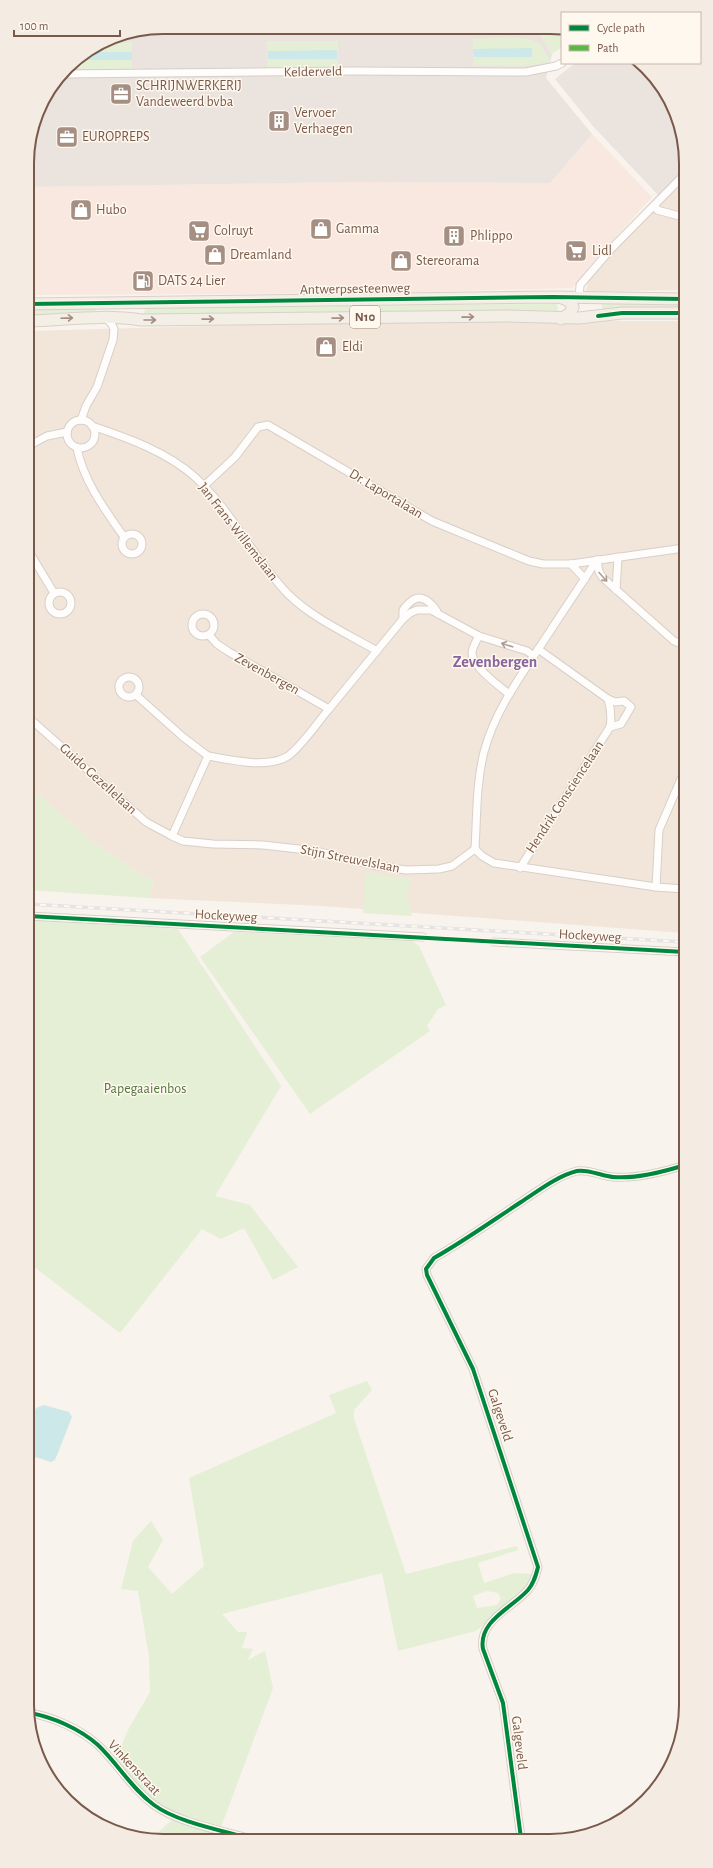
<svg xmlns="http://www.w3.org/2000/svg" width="713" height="1868" viewBox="0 0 713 1868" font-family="'Alegreya Sans',sans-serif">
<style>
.residential{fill:#f1e6d9}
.commercial{fill:#f8e8e0}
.industrial{fill:#ebe3dd}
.green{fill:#e5efd6;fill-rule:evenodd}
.water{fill:#cde8e9}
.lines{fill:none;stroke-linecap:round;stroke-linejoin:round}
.minor-casing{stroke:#d7cfc9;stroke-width:9}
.primary-casing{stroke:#dad0c9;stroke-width:13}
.minor{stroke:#fefdfc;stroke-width:7}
.primary{stroke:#f3eee6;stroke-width:11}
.rail-casing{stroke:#e5e3e5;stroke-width:3.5}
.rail{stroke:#fff8ef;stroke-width:2;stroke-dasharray:6;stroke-linecap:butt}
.quiet{stroke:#58b947;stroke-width:3;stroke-dasharray:6 3;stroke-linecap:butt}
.cycleway-casing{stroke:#fff8ef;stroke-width:6}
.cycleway{stroke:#00873e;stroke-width:4}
.oneway{stroke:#a48d81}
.oneway2{stroke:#ae9b91}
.labels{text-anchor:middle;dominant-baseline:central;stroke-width:3;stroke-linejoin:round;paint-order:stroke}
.shield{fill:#fff8ef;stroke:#a1897c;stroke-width:1}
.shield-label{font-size:13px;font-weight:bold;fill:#79594a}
.street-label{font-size:14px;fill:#79594a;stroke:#fff8ef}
.poi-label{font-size:14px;fill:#79594a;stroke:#fff8ef;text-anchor:start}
.park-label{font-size:14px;fill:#52793e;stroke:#fff8ef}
.quarter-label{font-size:16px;font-weight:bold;fill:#88659c;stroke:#fff8ef}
.rim{fill:none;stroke:#79594a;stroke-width:2}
</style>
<rect width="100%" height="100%" fill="#f8f3ec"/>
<!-- residential -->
<g class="residential">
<polygon points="683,183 684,290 586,292 588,282 592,276 615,250 664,199"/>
<polygon points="393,321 684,321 685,933 322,906 149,898 153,882 98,846 28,786 28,331"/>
</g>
<!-- commercial -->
<polygon class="commercial" points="592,134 652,197 602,252 587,269 587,272 572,288 379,293 28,295 27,187 352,182 550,183"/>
<!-- industrial -->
<g class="industrial">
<polygon points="163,27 537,29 552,54 546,78 592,134 550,183 352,182 27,187 27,154 41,103 73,61 111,37"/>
<polygon points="575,63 641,63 646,67 668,95 683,136 683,171 659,196 592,125 555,79"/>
</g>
<!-- green -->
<g class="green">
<polygon points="537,29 562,30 562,47 552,54"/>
<path d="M473,39C489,39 522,34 536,42C543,46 547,55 551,62L525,66H473Z"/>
<polygon points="267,41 338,41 338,67 267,68"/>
<polygon points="132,42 132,69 67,69 73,61 102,43"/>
<polygon points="550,303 557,303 558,311 144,315 145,308 545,304"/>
<polygon points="602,303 684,303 684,309 602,311"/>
<polygon points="28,309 96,309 97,314 28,315"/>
<polygon points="28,786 98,846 153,882 149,898 28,890"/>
<polygon points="365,871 383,876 411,878 407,895 412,916 363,913"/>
<polygon points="28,920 178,929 281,1086 215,1196 250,1205 298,1267 273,1280 244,1228 221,1239 202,1229 120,1333 29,1263"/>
<polygon points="234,932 365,938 366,940 366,937 411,940 419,946 446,1005 438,1009 427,1026 430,1031 310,1114 200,957"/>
<path d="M367,1381L372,1390L354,1410V1419L406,1574L517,1546L518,1550L478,1563L484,1583L515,1573L535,1574L532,1581L522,1593L476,1631L398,1651L382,1573L222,1614L238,1632H247L242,1648L253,1649L248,1660L265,1651L273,1688L221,1827C200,1820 174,1815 155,1801C139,1790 128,1773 116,1758L129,1728L150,1692L149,1657L138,1591L121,1589L133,1541L151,1521L163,1540L148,1567L172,1594L204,1566L189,1478L336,1413L329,1395ZM487,1591L498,1593L501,1599L497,1605L477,1608L473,1596Z"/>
<polygon points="172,1820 217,1834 215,1838 152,1838"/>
</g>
<!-- water -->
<g class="water">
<polygon points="532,48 532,57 474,57 473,49"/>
<polygon points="337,50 337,59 268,59 268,51"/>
<polygon points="87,52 132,52 132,60 74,60"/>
<polygon points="44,1405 69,1412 72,1417 57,1455 55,1460 51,1462 29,1455 29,1427 36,1408"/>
</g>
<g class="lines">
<!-- minor casing -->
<g class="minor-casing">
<g id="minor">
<polyline points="63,74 353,71 526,72 556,66 562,63"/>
<polyline points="655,205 657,210 683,217"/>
<polyline points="579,299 580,285 611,249 683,176"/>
<circle cx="81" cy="434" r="14"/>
<polyline points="81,420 86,406 97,387 113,340 114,329 111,323 104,317"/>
<path d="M92,426C128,438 167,452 195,477C232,511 253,558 288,594C312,618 348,634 377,651"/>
<polyline points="28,446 47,436 67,432"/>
<path d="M77,448C83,480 105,510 124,537"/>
<polyline points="204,486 235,457 258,427 268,425 432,521 529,561 543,564 571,564 684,548"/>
<circle cx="132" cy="544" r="10"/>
<polyline points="28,550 54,593"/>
<polyline points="597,560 599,572 603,578 674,641 684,645"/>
<polyline points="571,564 585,579"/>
<polyline points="616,590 618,557"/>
<circle cx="60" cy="603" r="11"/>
<circle cx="203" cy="625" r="11"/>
<path d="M403,619V610C406,606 410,601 415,599C424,595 435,606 438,614"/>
<path d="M479,636C476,641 472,648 472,654C474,668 498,685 509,694"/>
<circle cx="129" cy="687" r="10"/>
<polyline points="136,695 183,737 208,756 172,836"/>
<polyline points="608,699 615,702 624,701 631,707 621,724 610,727"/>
<polyline points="329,709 403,619 410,613 417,610 431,610 479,636 527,651 534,656"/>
<polyline points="28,717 146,822 172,836 183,841 213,844 263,845 316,851 372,865 406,870 439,869 452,866 475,849"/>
<path d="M208,756C231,760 268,769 288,756C302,746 317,723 329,709L229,652L217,644L209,635"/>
<path d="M475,849C477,816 476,784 484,752C494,714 517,681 539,648C558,619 578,589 597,560"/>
<polyline points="475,849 482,856 494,863 656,887 684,889"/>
<path d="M520,868L610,727C612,716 611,709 608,699L538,649"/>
<polyline points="656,887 659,830 684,772"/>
<polyline points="28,916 423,937"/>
<polyline points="494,942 685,952"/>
<path d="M30,1713C53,1717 80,1729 98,1745C118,1764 132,1789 154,1805C177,1822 220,1830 248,1838"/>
<path d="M521,1838L503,1703L483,1649C478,1621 512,1608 528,1590C534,1583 536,1575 538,1567L473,1369L427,1275L426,1269L434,1258C464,1241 492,1221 521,1202C538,1191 557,1176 577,1171C588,1169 602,1176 613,1177C636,1179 663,1172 685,1165"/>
</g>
</g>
<!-- primary casing -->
<g class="primary-casing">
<g id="primary">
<polyline points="28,304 553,297 684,299"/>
<polyline points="561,319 570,313 573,307 569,301 562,298"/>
<path d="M28,321C66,320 103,314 141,320L507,316L579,318L622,313H684"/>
</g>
</g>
<!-- minor -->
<use href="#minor" class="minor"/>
<!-- primary -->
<use href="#primary" class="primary"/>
<!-- rail casing -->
<g class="rail-casing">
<polyline id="rail" points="28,904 685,942"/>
</g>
<!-- rail -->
<use href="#rail" class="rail"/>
<!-- quiet -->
<polyline class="quiet" points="559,30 562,32"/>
<!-- cycleway casing -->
<g class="cycleway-casing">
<g id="cycleway">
<polyline points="28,304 553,297 684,299"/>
<polyline points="598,316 622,313 684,313"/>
<polyline points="28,916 685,952"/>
<path d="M30,1713C53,1717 80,1729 98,1745C118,1764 132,1789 154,1805C177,1822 220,1830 248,1838"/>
<path d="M521,1838L503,1703L483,1649C478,1621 512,1608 528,1590C534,1583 536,1575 538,1567L473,1369L427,1275L426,1269L434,1258C464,1241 492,1221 521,1202C538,1191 557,1176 577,1171C588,1169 602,1176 613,1177C636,1179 663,1172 685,1165"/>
</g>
</g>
<!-- cycleway -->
<use href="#cycleway" class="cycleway"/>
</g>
<!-- one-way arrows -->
<defs><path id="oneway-shaft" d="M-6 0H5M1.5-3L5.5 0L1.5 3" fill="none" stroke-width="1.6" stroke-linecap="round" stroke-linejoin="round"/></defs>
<g class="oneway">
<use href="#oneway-shaft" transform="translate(468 317) rotate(-1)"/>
<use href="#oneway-shaft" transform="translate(67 318) rotate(-2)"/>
<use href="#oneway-shaft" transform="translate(338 318) rotate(-1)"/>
<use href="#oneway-shaft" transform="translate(208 319) rotate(-1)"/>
<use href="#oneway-shaft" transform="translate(150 320)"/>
</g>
<g class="oneway2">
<use href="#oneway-shaft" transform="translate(603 577) rotate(48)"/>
<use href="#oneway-shaft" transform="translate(507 645) rotate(-162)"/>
</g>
<!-- icons -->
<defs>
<g id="office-square" transform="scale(1.15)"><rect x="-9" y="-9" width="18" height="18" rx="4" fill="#a58f83" stroke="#fff8ef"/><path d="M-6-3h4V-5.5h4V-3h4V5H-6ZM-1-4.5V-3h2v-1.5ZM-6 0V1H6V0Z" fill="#fff"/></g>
<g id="building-square" transform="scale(1.15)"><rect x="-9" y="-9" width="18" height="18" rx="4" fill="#a58f83" stroke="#fff8ef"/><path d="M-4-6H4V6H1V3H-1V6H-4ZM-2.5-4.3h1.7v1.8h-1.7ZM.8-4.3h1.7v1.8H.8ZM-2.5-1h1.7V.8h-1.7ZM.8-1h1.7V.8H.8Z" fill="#fff"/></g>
<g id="shop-square" transform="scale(1.15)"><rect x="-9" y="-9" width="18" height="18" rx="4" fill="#a58f83" stroke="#fff8ef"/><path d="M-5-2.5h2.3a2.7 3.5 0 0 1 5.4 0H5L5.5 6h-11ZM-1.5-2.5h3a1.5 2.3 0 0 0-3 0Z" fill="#fff"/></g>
<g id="supermarket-square" transform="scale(1.15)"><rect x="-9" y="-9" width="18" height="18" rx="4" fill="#a58f83" stroke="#fff8ef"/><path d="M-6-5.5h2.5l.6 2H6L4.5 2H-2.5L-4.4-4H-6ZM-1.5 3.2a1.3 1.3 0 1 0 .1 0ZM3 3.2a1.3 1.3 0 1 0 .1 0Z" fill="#fff"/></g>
<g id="fuel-square" transform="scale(1.15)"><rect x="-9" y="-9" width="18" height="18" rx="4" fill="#a58f83" stroke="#fff8ef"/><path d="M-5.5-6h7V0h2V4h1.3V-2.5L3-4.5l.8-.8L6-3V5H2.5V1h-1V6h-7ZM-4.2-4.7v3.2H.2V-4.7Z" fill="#fff"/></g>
</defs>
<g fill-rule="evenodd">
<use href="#office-square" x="121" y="94"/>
<use href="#building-square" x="279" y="121"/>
<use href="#office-square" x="67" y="137"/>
<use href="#shop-square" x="81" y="210"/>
<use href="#shop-square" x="321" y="229"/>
<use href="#supermarket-square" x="199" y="231"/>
<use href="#building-square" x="454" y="236"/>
<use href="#supermarket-square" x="576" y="251"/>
<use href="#shop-square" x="215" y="255"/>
<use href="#shop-square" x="401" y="261"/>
<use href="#fuel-square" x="143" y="281"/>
<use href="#shop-square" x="326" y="347"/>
</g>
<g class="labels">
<!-- shield labels -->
<rect class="shield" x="350" y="306" width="30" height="22" rx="3"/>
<g class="shield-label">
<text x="365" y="317">N10</text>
</g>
<!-- street labels -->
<g class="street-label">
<text transform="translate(313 72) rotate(-1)">Kelderveld</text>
<text transform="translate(355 289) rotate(-1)">Antwerpsesteenweg</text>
<text transform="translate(386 494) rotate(31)">Dr. Laportalaan</text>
<text transform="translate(238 532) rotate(52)">Jan Frans Willemslaan</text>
<text transform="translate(267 674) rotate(29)">Zevenbergen</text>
<text transform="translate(98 779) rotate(42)">Guido Gezellelaan</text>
<text transform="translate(565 797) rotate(-57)">Hendrik Consciencelaan</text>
<text transform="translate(350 859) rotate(11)">Stijn Streuvelslaan</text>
<text transform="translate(226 916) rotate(3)">Hockeyweg</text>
<text transform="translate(590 936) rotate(3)">Hockeyweg</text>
<text transform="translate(500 1415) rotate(72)">Galgeveld</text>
<text transform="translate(519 1743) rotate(83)">Galgeveld</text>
<text transform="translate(134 1768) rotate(47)">Vinkenstraat</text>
</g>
<!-- poi labels -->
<g class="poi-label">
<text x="136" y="86">SCHRIJNWERKERIJ<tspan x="136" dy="16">Vandeweerd bvba</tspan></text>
<text x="294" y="113">Vervoer<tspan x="294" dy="16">Verhaegen</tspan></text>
<text x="82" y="137">EUROPREPS</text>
<text x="96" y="210">Hubo</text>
<text x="336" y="229">Gamma</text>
<text x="214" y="231">Colruyt</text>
<text x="470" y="236">Phlippo</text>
<text x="592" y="251">Lidl</text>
<text x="230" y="255">Dreamland</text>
<text x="416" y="261">Stereorama</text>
<text x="158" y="281">DATS 24 Lier</text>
<text x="342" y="347">Eldi</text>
</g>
<!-- park labels -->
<g class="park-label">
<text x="145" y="1089">Papegaaienbos</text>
</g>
<!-- quarter labels -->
<g class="quarter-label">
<text x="495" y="662">Zevenbergen</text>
</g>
</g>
<!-- crop -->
<path d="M0 0H713V1868H0ZM163 34H550A129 129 0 0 1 679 163V1705A129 129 0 0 1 550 1834H163A129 129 0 0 1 34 1705V163A129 129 0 0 1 163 34Z" fill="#f4ebe2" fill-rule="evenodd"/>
<path class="rim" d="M163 34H550A129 129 0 0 1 679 163V1705A129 129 0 0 1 550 1834H163A129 129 0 0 1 34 1705V163A129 129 0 0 1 163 34Z"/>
<!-- legend -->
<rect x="561" y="12" width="140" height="52" fill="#fff8ef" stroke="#c9b8ad"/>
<rect x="569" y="25" width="20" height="6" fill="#00873e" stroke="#c9b8ad"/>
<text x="597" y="32" font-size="12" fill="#79594a">Cycle path</text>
<rect x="569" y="45" width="20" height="6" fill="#58b947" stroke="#c9b8ad"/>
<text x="597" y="52" font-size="12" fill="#79594a">Path</text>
<!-- scale -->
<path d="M14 30v6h106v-6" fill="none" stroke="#79594a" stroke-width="2"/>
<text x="20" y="30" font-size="12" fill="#79594a" stroke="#fff8ef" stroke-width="3" paint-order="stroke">100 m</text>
</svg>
